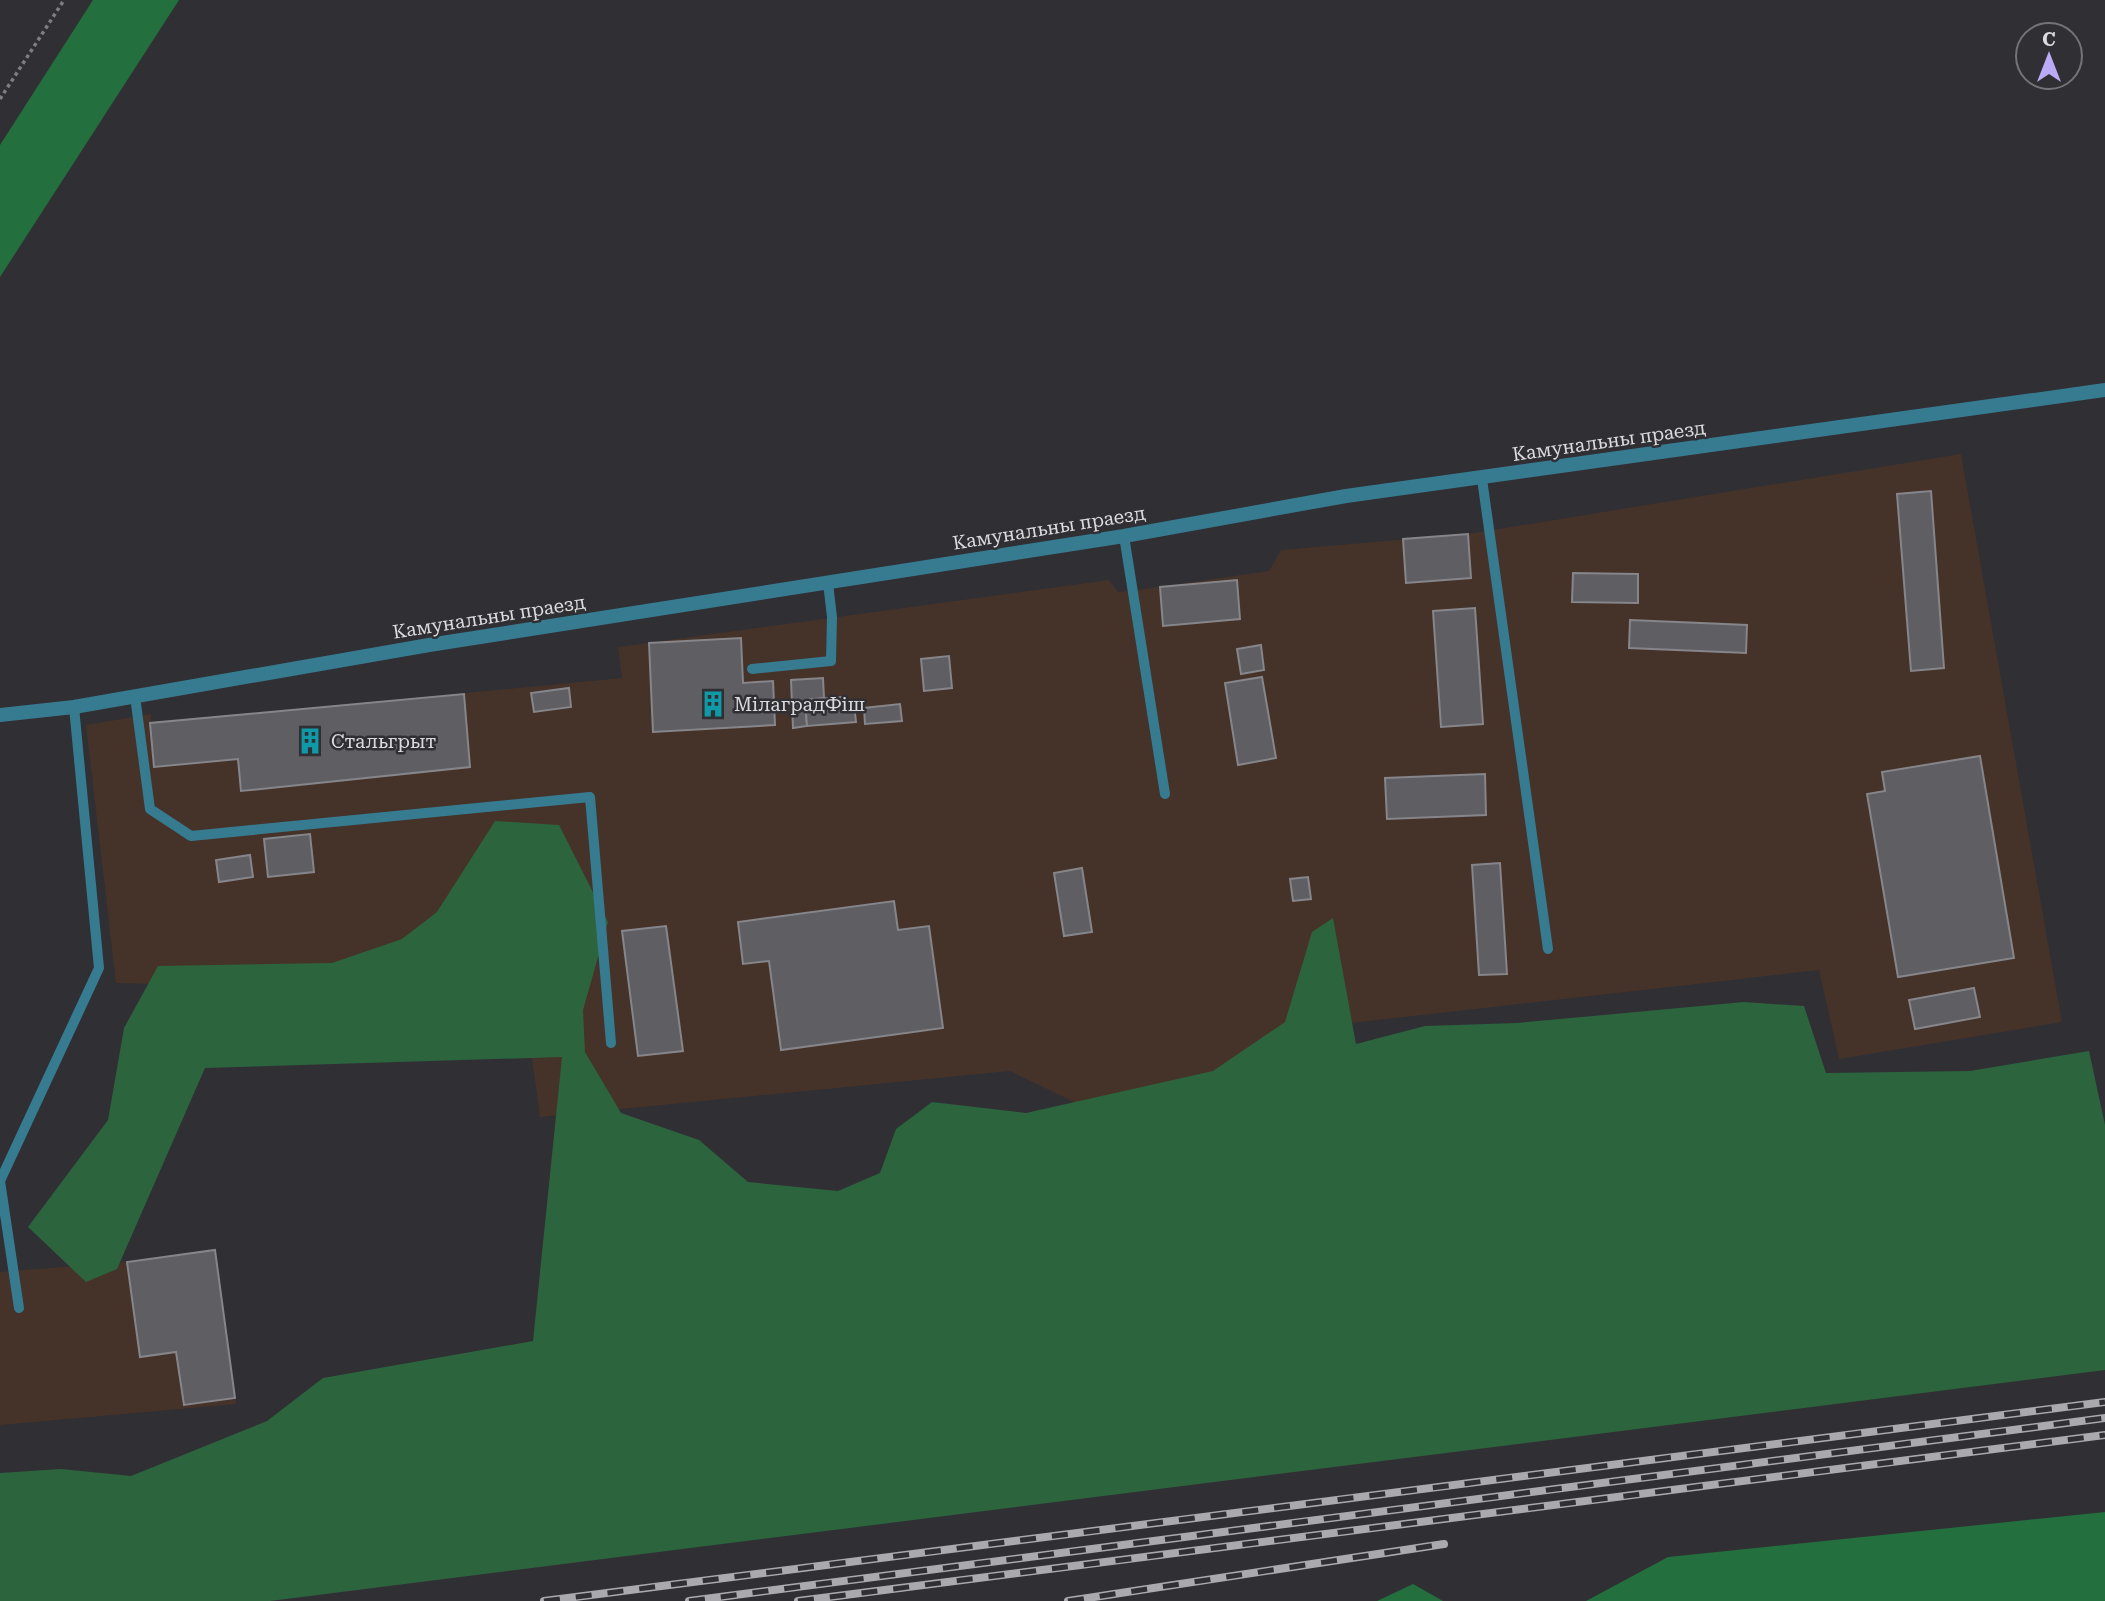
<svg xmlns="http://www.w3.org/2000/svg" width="2105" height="1601" viewBox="0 0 2105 1601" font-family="'Roboto Serif',serif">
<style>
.industrial{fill:#45332a}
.green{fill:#2c643e}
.forest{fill:#246f3e}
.building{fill:#5e5e63;stroke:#85858a;stroke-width:2}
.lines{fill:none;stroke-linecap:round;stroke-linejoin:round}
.path{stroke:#7e7d81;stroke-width:3.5;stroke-dasharray:3.5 3.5;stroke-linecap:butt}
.service{stroke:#377b90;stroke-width:10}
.minor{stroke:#377b90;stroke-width:14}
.rail-casing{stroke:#aaa9ad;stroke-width:8}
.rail{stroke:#302f34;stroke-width:5;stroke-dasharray:16;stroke-linecap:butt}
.labels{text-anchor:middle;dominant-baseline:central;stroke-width:5;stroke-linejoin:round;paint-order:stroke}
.street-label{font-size:19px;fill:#dbdadd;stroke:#302f34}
.poi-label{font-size:19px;fill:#dbdadd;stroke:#302f34;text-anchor:start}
</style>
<rect width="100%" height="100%" fill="#302f34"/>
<!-- industrial -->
<g class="industrial">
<polygon points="1961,454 2062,1022 1839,1059 1819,970 1342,1024 1101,1115 1010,1071 540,1117 523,992 116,983 86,725 151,714 151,723 622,678 618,647 1109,580 1118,592 1131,591 1269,571 1281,550 1468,534"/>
<polygon points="215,1250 236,1404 0,1425 0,1272 127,1262"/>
</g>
<!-- green -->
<polygon class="green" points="495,821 559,825 608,922 583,1010 585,1052 621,1113 699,1140 748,1182 838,1191 880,1173 896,1129 932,1102 1026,1113 1213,1071 1285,1022 1312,932 1333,918 1356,1044 1425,1026 1517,1023 1744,1002 1804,1006 1826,1073 1970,1071 2089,1051 2105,1125 2105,1370 270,1601 0,1601 0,1473 61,1469 131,1476 267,1421 323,1378 533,1341 562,1057 205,1068 117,1269 86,1282 28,1227 108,1120 124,1028 158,966 332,963 402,939 437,912"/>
<!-- forest -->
<g class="forest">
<polygon points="93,0 179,0 0,277 0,145"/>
<polygon points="2105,1512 2105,1601 1586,1601 1668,1557"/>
<polygon points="1413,1584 1443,1601 1377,1601"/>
</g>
<!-- building -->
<g class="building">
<polygon points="1931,491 1944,668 1911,671 1897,494"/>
<polygon points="1468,534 1471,578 1406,583 1403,539"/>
<polygon points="1573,573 1638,574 1638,603 1572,602"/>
<polygon points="1237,580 1240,619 1163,626 1160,587"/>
<polygon points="1475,608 1483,724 1441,727 1433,611"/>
<polygon points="1630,620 1747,625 1746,653 1629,648"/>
<polygon points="741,638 743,683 773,681 775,725 653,732 649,643"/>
<polygon points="1261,645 1264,670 1241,674 1237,649"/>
<polygon points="949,656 952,688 924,691 921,659"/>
<polygon points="1262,677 1276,758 1238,765 1225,683"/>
<polygon points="823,678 824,698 805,700 807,726 793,728 791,680"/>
<polygon points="569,688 571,707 534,712 531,693"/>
<polygon points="464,694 470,767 241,791 238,759 154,767 150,723"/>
<polygon points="841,697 841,705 854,704 856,722 807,726 805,700"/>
<polygon points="900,704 902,721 865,724 864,708"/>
<polygon points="1980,756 2014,958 1898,977 1867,794 1885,791 1882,772"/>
<polygon points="1485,774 1486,815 1387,819 1385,778"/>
<polygon points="310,834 314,872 268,877 264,839"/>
<polygon points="250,855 253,877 219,882 216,860"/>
<polygon points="1500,863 1507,974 1479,975 1472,865"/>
<polygon points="1082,868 1092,932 1064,936 1054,873"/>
<polygon points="1308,877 1311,899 1293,901 1290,879"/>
<polygon points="894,901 898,930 929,926 943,1028 781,1050 769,961 743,964 738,922"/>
<polygon points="666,926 683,1051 638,1056 622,931"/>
<polygon points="1974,988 1980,1017 1915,1029 1909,1000"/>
<polygon points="215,1250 235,1398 184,1405 176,1352 140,1357 127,1262"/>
</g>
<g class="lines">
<!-- path -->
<polyline class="path" points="0,99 64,0"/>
<!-- service -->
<g class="service">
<polyline points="1482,479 1548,949"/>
<polyline points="1124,536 1165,794"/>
<polyline points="752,669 831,661 832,617 828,583"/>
<polyline points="135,696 150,809 191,836 590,797 611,1043"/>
<polyline points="0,1181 99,968 74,707"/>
<polyline points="0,1181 19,1308"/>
</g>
<!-- minor -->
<polyline class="minor" points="0,715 74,707 429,645 1124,536 1346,496 2105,390"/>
<!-- rail casing -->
<g class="rail-casing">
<g id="rail">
<polyline points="544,1601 2105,1402"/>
<polyline points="689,1601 2105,1418"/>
<polyline points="798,1601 2105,1435"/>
<polyline points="1068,1601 1444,1544"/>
</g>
</g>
<!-- rail -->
<use href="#rail" class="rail"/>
</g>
<!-- icons -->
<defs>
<g id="building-bare" transform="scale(2.1)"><path d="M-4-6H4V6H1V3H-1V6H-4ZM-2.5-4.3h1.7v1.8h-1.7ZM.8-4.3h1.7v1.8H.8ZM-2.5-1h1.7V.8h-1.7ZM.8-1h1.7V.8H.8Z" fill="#0f9aa8" stroke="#302f34" stroke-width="2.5" paint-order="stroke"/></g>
</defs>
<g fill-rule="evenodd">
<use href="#building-bare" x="713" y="704"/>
<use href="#building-bare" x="310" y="741"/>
</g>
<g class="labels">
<!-- street labels -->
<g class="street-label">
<text transform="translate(1609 441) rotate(-8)">Камунальны праезд</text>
<text transform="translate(1049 528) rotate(-9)">Камунальны праезд</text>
<text transform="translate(489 617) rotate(-9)">Камунальны праезд</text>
</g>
<!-- poi labels -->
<g class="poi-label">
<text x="734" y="704">МілаградФіш</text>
<text x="331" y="741">Стальгрыт</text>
</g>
</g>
<!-- north arrow -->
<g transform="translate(2049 56)"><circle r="33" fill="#302f34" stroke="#747378" stroke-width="2"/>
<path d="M0-5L12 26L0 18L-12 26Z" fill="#bbaaf6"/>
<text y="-10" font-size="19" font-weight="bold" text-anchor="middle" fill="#dbdadd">С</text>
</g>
</svg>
